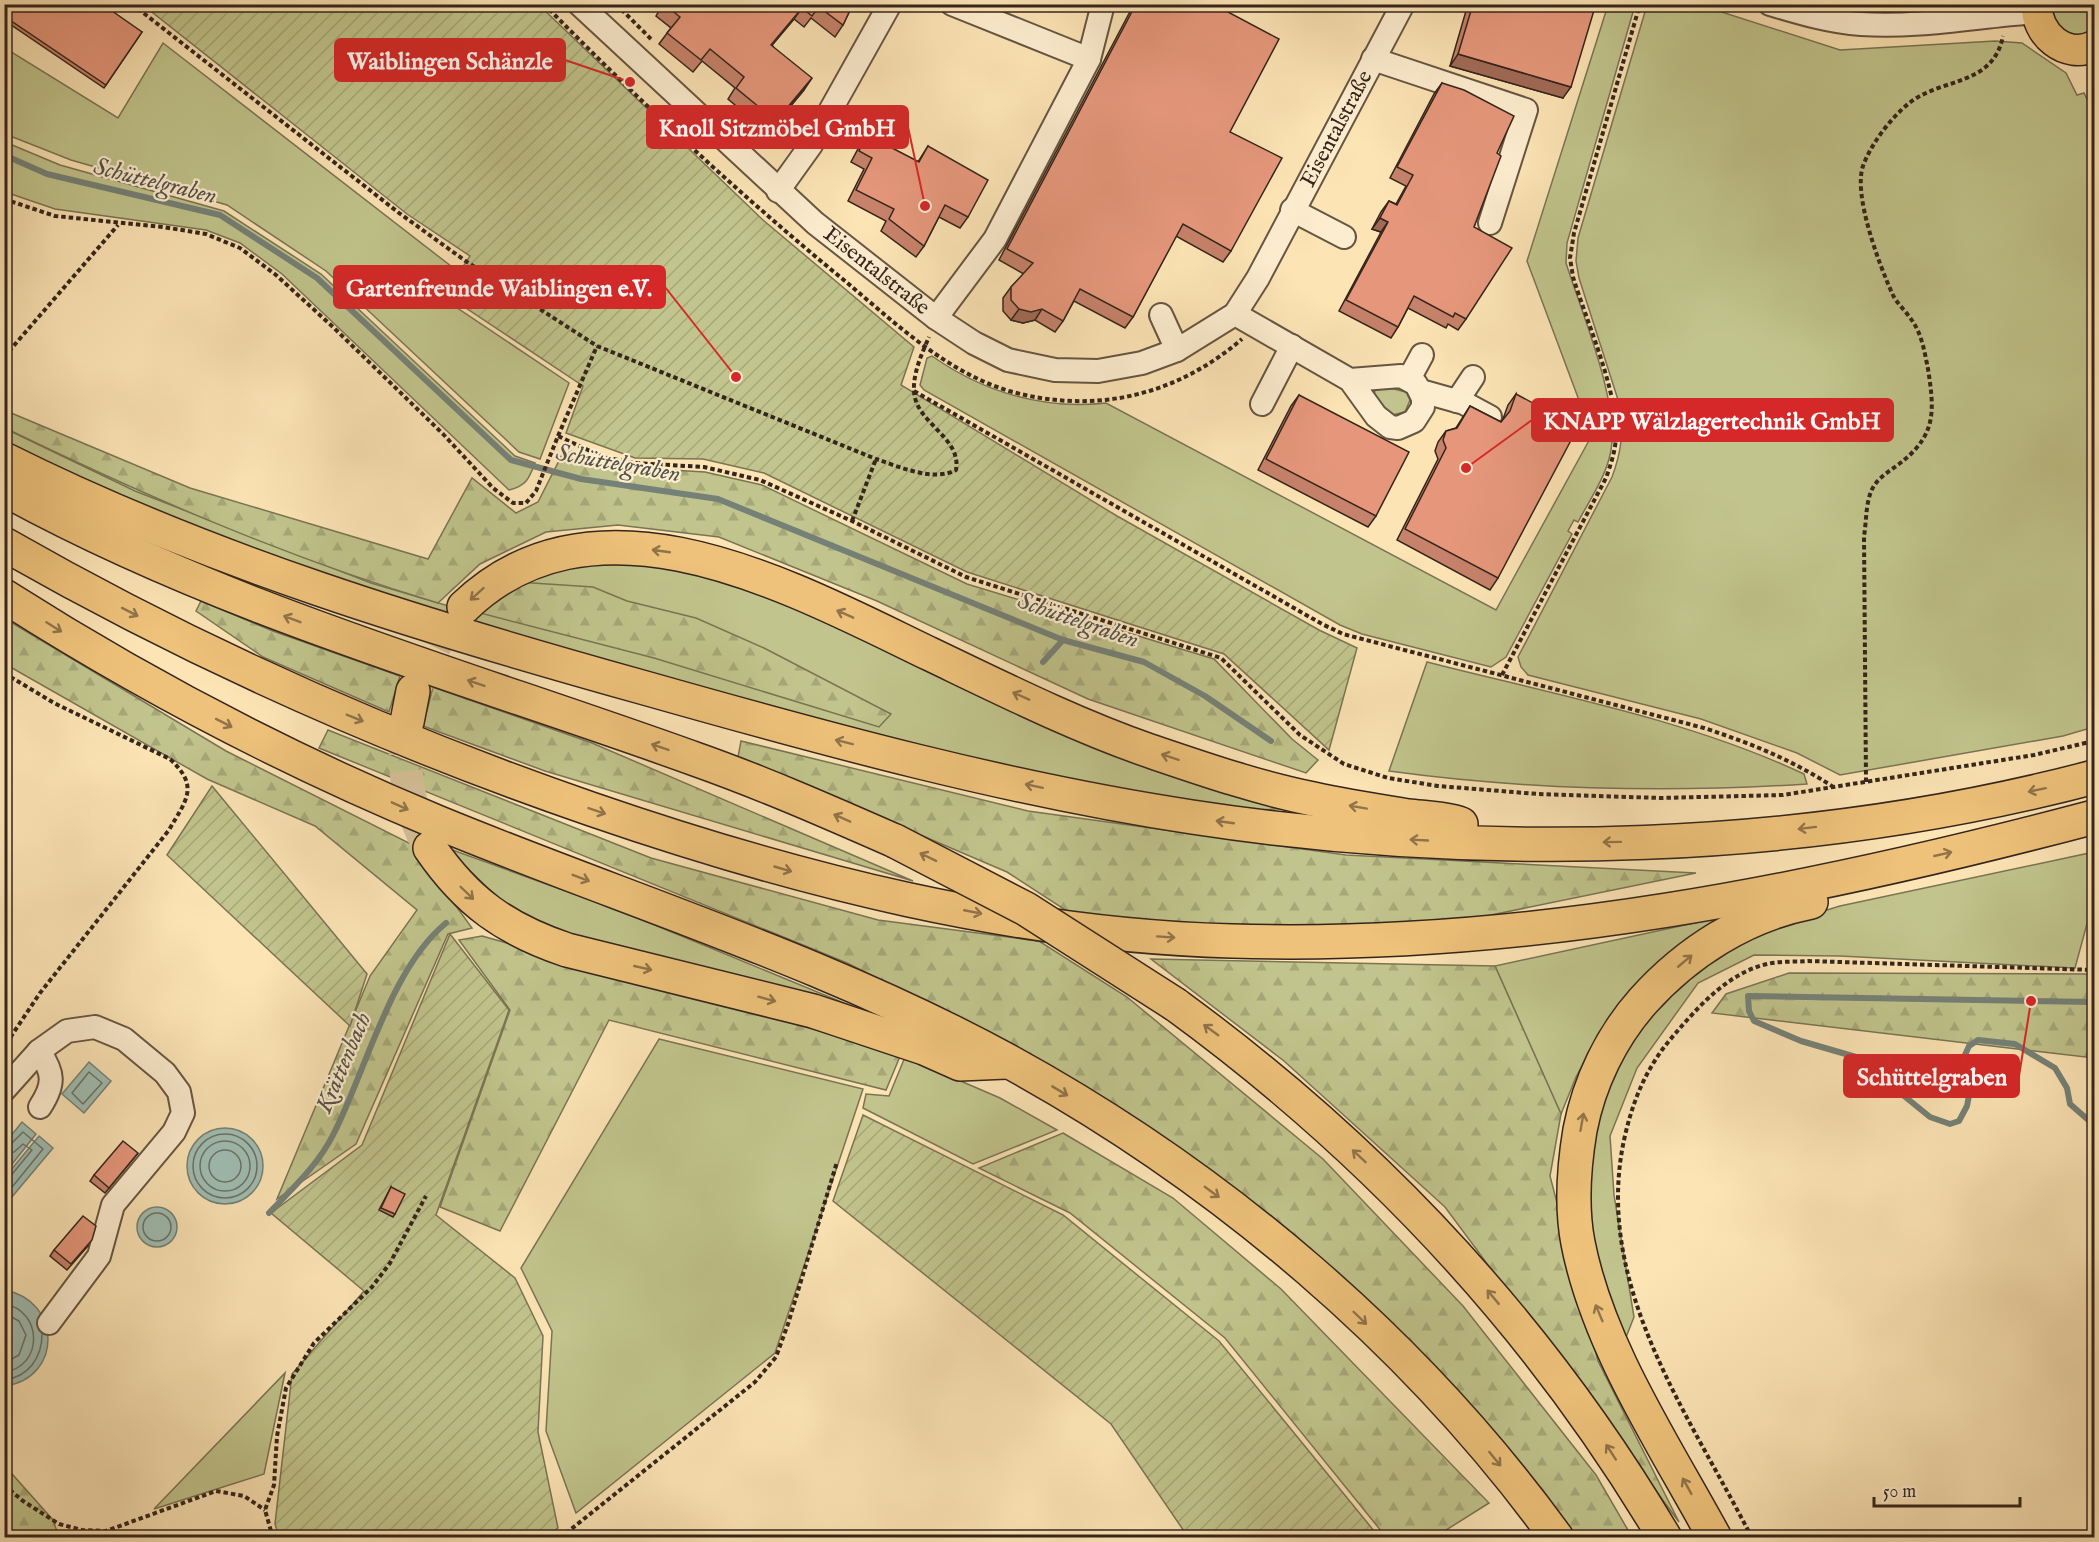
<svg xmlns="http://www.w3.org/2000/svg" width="2099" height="1542" viewBox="0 0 2099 1542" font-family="'IM FELL English',serif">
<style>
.green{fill:#c1c48c;stroke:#7a7454;stroke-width:1.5}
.forest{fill:url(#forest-firs);stroke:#7a7454;stroke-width:1.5}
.garden{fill:url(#garden-furrows);stroke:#7a7454;stroke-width:1.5}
.water{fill:#a0beb3;stroke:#758176;stroke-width:1.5}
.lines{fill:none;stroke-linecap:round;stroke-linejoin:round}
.shore{stroke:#6a7267;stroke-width:1.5}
.stream{stroke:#758176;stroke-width:6}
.highway-tunnel{stroke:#d4be96;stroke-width:33;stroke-dasharray:33 16;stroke-linecap:butt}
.minor-casing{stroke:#665542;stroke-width:26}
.major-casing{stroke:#34251b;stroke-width:33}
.highway-casing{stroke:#34251b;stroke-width:36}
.path{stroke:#34251b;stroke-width:4;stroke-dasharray:4.5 3;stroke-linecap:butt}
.minor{stroke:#fdedcf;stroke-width:22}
.major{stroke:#eec27a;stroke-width:30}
.highway{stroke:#eec27a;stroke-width:33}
.highway-bridge-casing{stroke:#34251b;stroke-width:36;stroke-linecap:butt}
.highway-bridge{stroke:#eec27a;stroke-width:33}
.wall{fill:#c6826a;stroke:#34251b;stroke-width:1.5}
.shaded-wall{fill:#a16a56;stroke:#34251b;stroke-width:1.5}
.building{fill:#e6977b;stroke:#34251b;stroke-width:1.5}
.oneway{stroke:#91744a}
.labels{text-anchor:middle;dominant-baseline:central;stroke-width:4.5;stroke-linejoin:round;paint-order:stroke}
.street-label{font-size:22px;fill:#34251b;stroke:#fdedcf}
.water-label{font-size:24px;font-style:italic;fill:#545349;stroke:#fdedcf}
.leader{fill:none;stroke:#d62828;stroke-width:2}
.callout-dot{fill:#d62828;stroke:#fdedcf;stroke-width:2}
.callout{fill:#d62828;stroke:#d62828;stroke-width:2}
.callout-label{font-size:24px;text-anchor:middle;font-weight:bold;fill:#fff}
</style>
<defs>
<pattern id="forest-firs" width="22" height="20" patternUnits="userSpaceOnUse" patternTransform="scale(1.5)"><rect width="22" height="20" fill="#c1c48c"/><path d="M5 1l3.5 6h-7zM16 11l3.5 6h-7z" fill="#a6a878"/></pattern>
<pattern id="garden-furrows" width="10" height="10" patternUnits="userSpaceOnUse" patternTransform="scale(1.5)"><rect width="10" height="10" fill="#c1c48c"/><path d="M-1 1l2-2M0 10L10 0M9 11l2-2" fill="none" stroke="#a6a878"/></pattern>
</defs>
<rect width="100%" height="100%" fill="#fce4b5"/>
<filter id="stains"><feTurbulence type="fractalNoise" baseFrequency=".00333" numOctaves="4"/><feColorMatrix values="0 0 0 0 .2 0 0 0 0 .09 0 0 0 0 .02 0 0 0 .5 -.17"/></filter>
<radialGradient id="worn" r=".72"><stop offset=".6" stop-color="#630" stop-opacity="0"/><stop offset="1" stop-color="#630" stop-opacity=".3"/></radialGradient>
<!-- green -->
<g class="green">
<path d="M1608,5H1635L1567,243L1566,263C1581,311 1622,407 1610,455C1605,478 1589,501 1578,522L1574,520L1568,531L1572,534L1506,657L1491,667L1362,634L1340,625L924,390L920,385L927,358L932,356C983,392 1043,410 1106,403L1496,610L1592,435L1527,261Z"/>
<path d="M1647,5H1700L1840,50L1995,41L2022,43L2066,73L2077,95L2084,93L2094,114V727L2063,736L1840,775L1797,753L1701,719L1528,675L1521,667L1518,657L1612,477C1621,453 1624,432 1620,406L1579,278L1576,261L1578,238Z"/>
<polygon points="2048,5 2094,5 2094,32 2086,36 2060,33"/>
<polygon points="163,43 456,270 441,297 569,383 540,459 519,452 326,271 227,205 71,160 5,134 5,48 118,118"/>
<path d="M5,142L60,165L224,211L321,274L515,456L535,463C529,479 526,486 509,490L282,274L240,243L206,230L55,209L5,192Z"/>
<polygon points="1386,387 1406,392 1410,400 1405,412 1392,415 1374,396 1375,390"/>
<polygon points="4,428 135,491 371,583 472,613 549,564 686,565 1309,807 1258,810 1139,795 927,749 693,687 355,588 169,519 5,445"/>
<path d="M1427,662C1552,694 1687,719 1804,774L1807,784C1666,793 1528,790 1389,771Z"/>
<polygon points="447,848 621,911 912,1031 521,921"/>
<polygon points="2094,852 2094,898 2075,968 1840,956 1754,955 1698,983 1637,1068 1610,1136 1614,1195 1634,1317 1623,1345 1587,1242 1588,1135 1621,1052 1686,975 1755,932 1840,906"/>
<polygon points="1736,914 1606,1022 1576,1077 1561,1114 1495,966"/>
<polygon points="659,1039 863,1089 775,1353 576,1513 546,1431 552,1331 521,1268"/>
<polygon points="905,1057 1000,1098 1057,1130 973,1164 863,1108 866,1094 889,1096"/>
<polygon points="285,1373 264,1474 154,1509"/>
</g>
<!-- forest -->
<g class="forest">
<path d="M4,410L190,488L428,559L472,478L516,513L538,502L565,449L599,461L638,468L705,472L762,485L967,584L1214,659L1292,739L1318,760L1306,773L1088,699L877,601L719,537L618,525L546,532L480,564L438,603C288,558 145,496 5,428Z"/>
<polygon points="517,582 593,587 627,601 696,618 764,648 891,714 879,727 654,658 480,613"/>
<polygon points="201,601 273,631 400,676 389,712 263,657 196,611"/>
<polygon points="4,618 226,751 411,844 472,928 448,934 356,1144 277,1199 370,976 417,910 315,826 207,779 5,664"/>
<polygon points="433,687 592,743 913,881 545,771 423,726"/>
<polygon points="328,730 651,858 878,920 1039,941 1127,997 1323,1159 1463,1306 1596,1475 1632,1537 1574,1537 1538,1485 1344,1278 1141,1121 1053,1067 847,963 319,748"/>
<polygon points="741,741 1028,811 1346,855 1696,873 1462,921 1243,928 1073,915 1007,872 738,757"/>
<polygon points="482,936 901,1054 886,1090 609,1020 500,1231 440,1207 510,1010 459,940"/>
<polygon points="1151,959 1495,966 1561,1114 1550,1176 1598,1361 1679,1522 1445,1207 1284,1061"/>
<polygon points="1789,973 2094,974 2094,1058 1712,1013 1726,994"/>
<polygon points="1063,1133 1173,1198 1281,1289 1489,1503 1435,1537 1386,1537 1225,1338 1070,1213 979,1168"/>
<polygon points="5,1466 53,1520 59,1537 5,1537"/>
</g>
<!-- garden -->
<g class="garden">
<polygon points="143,5 539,5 763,220 914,347 901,385 1117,516 1319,630 1357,648 1329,750 1224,654 967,572 764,473 703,459 635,458 566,433 583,386 445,294 470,256 407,214"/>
<polygon points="212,786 367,974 350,1026 167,855"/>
<polygon points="450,934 509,1010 436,1215 515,1278 543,1336 538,1432 558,1528 546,1538 279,1537 275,1524 292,1374 364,1291 271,1213 362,1145"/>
<polygon points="863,1115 1063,1215 1219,1341 1379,1537 1188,1537 1111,1424 833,1201"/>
</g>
<!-- water -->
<g class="water">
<polygon points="89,1062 111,1081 84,1113 62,1094"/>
<polygon points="22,1122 36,1134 5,1173 5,1143"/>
<circle cx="225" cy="1166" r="38"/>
<polygon points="39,1136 53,1148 6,1204 5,1177"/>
<circle cx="157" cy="1227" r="20"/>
<path d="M4,1290C62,1300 63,1378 5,1386Z"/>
</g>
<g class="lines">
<!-- shore -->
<g class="shore">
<polygon points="89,1072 102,1083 83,1104 72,1093"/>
<circle cx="225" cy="1166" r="32"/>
<circle cx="225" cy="1166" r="25"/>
<polyline points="4,1147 10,1145 23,1132 43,1149 4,1197"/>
<circle cx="225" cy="1166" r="16"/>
<polyline points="4,1154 14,1152 23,1144 32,1150 4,1184"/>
<circle cx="157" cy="1227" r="14"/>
<path d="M4,1304C43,1310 44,1367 4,1372"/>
<polyline points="4,1313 19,1321 26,1335 19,1355 4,1363"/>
<path d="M4,1380C29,1377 42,1357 42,1334"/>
</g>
<!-- stream -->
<g class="stream">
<polyline points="4,155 47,174 220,215 317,278 511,460 581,479 718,499 1063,640 1144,662 1205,696 1271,741"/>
<polyline points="1043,662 1063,640"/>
<polyline points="2094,1002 1748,996 1749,1011 1754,1021 1801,1041 1856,1057 1930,1117 1950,1124 1959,1121 1967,1106 1970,1090 1965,1055 1969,1046 1978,1040 2015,1044 2055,1068 2067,1088 2070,1104 2094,1125"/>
<path d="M269,1213C292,1189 318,1165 333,1135C366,1071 390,969 446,923"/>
</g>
<!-- highway-tunnel -->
<g class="highway-tunnel">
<polyline points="413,691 437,641 463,608"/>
<path d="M407,722C402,768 407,808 430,848"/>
</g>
<!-- minor casing -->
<g class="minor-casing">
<g id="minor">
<path id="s1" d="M579,4L815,223L936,318L974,343L1008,360L1055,370L1098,371L1142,363L1177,350L1235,314L1258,278L1403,4"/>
<polyline points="952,4 1089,59"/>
<path d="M1770,4C1800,13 1830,22 1861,24C1919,28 1978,16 2036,12"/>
<polyline points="1373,59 1526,110 1490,223"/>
<polyline points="778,191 811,145 890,4"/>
<polyline points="1292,210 1344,237"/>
<polyline points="1235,314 1350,380 1376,416 1390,427 1398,428 1414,421 1423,407 1423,398 1416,384 1401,376 1350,380"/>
<polyline points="1161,315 1177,350"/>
<polyline points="936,318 995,239 1089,59 1103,4"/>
<polyline points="1409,379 1422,355"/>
<polyline points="1421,391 1464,403 1490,417"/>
<polyline points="1457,401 1473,377"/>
<polyline points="1262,404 1292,346"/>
<path d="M39,1051C54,1073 55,1084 40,1107"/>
<polyline points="4,1090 39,1051 67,1031 95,1027 124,1039 165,1073 179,1092 183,1113 174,1132 113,1205 99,1256 49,1323"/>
</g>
</g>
<!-- major casing -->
<g class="major-casing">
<path id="major" d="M2037,4C2035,34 2066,60 2094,46"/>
</g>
<!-- highway casing -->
<g class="highway-casing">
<g id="highway">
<path d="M4,459C208,561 426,627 645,688C825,739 1007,789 1192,817C1485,862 1807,853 2094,777"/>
<path d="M4,489C222,609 462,675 695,759C763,783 829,812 895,841"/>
<path d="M4,544C191,651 388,739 591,809C797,880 1013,935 1232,941C1522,950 1815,891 2094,817"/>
<path d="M4,596C142,684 287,760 439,823C629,901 828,962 1010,1062C1221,1178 1415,1342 1557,1538"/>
<path d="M464,607C597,479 793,588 930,654C1001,688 1075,725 1150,751C1203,769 1258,788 1313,799C1345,806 1377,811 1408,816C1425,818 1445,818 1461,824"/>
<polyline points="407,722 413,691"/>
<path d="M430,848C467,902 505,929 567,950L813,1011L924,1048L960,1064L1006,1062"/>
<path d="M1176,1005C1373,1149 1540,1327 1665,1538"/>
<path d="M1715,1538C1665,1446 1598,1346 1578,1243C1571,1207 1574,1166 1580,1130C1589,1083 1611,1037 1643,1001C1687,952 1745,915 1811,902"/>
</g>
</g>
<!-- path -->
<g class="path">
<path d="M132,4L399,213L467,262L597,346L876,459C900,467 933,482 956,470C962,437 915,423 914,391C913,373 922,353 929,337"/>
<path d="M544,4C640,102 739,194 845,281C894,322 946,372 1009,391C1094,415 1176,396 1242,339"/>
<polyline points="616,4 653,41"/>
<polyline points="760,143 775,146 790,138"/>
<polyline points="4,199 55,216 163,227 206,234 240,248 276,275 333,327 443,434 493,488 513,503 526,503 536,491 558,436 603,457 634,463 704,467 760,480 852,521 966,577 1221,658 1300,735 1344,764 1388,778 1438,786 1538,794 1660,798 1783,795 2034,755 2094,741"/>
<polyline points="4,357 118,225"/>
<path d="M914,391L1322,624L1343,634L1704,728C1753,744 1792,760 1835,788"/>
<polyline points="558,436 597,346"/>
<polyline points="852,521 876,459"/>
<path d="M4,673L54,703L170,759C200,787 186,800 169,830L40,993L4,1047"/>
<path d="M1502,675L1606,478C1612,461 1617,446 1616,428C1614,383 1587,322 1573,277L1570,258L1574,233L1640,4"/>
<path d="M1866,782L1864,536C1867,519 1865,497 1876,483C1883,474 1896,467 1904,460C1937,433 1934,408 1928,369C1925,354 1922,335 1913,322C1907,312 1896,303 1892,293C1879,264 1853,195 1863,166C1871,144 1890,119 1908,104C1941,77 1993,87 2003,36"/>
<polyline points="4,1485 23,1501 59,1524 82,1530 106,1531 216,1491 244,1496 265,1510"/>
<polyline points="273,1538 265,1510 274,1485 277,1436 286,1388 314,1343 372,1287 390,1263 426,1196"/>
<polyline points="560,1538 755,1382 776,1357 788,1324 837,1162"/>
<path d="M1752,1538C1689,1414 1593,1285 1624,1140C1633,1099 1647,1066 1674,1035C1699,1006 1728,973 1767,964C1780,961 1795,962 1808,961L2094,970"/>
</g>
<!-- minor -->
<use href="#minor" class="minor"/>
<!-- major -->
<use href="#major" class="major"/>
<!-- highway -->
<use href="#highway" class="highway"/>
<!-- highway-bridge casing -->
<g class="highway-bridge-casing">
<polyline id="highway-bridge" points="895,841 1026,909 1176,1005"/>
</g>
<!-- highway-bridge -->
<use href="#highway-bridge" class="highway-bridge"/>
</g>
<!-- wall -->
<g class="wall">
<polygon points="4,4 142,32 104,88 4,20"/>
<polygon points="663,4 853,4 843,25 835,37 811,18 804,27 794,19 772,45 804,90 768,133 728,99 735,88 702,61 693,72 659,44 671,28 656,16"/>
<polygon points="1134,4 1213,4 1230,132 1231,251 1223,262 1176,236 1133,317 1125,328 1074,301 1063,321 1055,332 1035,320 1023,323 1011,320 1003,311 1003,298 1011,287 1024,274 999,260"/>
<polygon points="1468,4 1587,4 1563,98 1450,66"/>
<polygon points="1442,83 1497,153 1474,227 1466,319 1458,330 1448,324 1446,328 1408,308 1398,327 1391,338 1339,311 1381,232 1372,229 1381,212 1389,201 1396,204 1406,186 1390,178 1434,94"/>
<polygon points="867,135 918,162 928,146 968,217 960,228 939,217 924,246 916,257 881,231 886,221 848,201 864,169 851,162 859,147"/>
<polygon points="1516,394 1498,578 1490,590 1397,540 1438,459 1435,451 1438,442 1446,431 1456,428 1470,406 1501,422 1503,419 1508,405"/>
<polygon points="1299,395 1376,516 1368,527 1258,470 1291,406"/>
<polygon points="138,1153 105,1193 90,1181 94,1175"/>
<polygon points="391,1187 395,1214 393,1217 379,1210"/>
<polygon points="88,1246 67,1270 50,1256 54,1250"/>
</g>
<!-- shaded-wall -->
<g class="shaded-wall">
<polygon points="802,8 794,19 763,56 771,45"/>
<polygon points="1458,54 1571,87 1563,98 1450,66"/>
<polygon points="812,78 804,90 768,133 776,121"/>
<polygon points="1380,218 1388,222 1381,232 1372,229"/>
<polygon points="1019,309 1042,309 1035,320 1023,323 1011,320"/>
</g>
<!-- building -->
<g class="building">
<polygon points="4,4 102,4 142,32 106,85 4,16"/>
<polygon points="664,4 853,4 843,25 819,7 812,16 802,8 771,45 812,78 776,121 736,88 744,77 710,49 701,60 667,33 680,17"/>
<polygon points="1136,4 1213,4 1279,39 1230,132 1282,158 1231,251 1183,224 1133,317 1080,289 1063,321 1042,309 1031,312 1019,309 1011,300 1011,287 1033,263 1007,249"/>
<polygon points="1473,4 1587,4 1595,7 1571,87 1458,54"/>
<polygon points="1442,83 1464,90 1514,116 1497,153 1501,156 1474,227 1512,248 1466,319 1455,313 1453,317 1414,296 1398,327 1346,300 1388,222 1380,218 1389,201 1397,205 1413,175 1397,167"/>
<polygon points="867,135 919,162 928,146 988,180 968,217 945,205 924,246 889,219 894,209 856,190 872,158 859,151"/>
<polygon points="1516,394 1578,427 1498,578 1405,529 1446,448 1443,440 1446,431 1457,428 1470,406 1501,422 1510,411"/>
<polygon points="1299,395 1409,452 1376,516 1266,459"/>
<polygon points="123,1141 138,1153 109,1188 94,1175"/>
<polygon points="391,1187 405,1194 395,1214 381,1208"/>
<polygon points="83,1216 96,1226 92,1240 71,1264 54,1250"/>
</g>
<!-- one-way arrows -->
<defs><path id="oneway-shaft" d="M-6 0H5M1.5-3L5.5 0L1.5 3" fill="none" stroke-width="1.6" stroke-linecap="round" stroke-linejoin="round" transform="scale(1.5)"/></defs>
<g class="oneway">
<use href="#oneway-shaft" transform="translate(661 551) rotate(-172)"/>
<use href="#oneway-shaft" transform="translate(477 594) rotate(138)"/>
<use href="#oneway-shaft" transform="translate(130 612) rotate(27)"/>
<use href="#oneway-shaft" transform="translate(845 614) rotate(-156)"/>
<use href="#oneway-shaft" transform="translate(292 619) rotate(-159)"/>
<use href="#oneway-shaft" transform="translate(54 627) rotate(32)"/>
<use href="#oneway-shaft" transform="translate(476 683) rotate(-161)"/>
<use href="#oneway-shaft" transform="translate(1021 696) rotate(-156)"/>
<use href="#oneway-shaft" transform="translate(355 718) rotate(22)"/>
<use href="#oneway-shaft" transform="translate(224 723) rotate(27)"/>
<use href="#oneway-shaft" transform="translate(844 742) rotate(-166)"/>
<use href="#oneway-shaft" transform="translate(660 747) rotate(-161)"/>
<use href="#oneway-shaft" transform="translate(1170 757) rotate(-162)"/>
<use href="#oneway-shaft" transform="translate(1034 786) rotate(-168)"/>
<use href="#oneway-shaft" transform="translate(2037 790) rotate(168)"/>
<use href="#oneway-shaft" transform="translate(400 806) rotate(24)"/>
<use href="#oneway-shaft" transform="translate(1358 807) rotate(-170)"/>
<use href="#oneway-shaft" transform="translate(597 811) rotate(19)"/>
<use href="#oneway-shaft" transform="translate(842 818) rotate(-156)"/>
<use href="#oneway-shaft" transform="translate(1225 822) rotate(-172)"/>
<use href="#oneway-shaft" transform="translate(1807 828) rotate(173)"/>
<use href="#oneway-shaft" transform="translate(1419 840) rotate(-177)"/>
<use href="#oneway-shaft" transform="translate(1612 842) rotate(179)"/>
<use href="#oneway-shaft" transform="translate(1943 854) rotate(-13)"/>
<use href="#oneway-shaft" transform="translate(928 857) rotate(-154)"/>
<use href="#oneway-shaft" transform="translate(783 869) rotate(16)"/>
<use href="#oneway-shaft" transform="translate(581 878) rotate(21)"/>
<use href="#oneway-shaft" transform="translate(467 893) rotate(44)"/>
<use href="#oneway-shaft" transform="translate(973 912) rotate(11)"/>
<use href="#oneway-shaft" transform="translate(1166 937) rotate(4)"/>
<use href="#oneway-shaft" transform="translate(1685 961) rotate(-40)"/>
<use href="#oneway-shaft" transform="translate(643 968) rotate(13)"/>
<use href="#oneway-shaft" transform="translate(767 999) rotate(15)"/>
<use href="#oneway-shaft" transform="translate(1211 1030) rotate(-144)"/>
<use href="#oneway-shaft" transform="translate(1060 1091) rotate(31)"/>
<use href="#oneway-shaft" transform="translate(1582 1122) rotate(-80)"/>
<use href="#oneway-shaft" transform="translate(1359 1156) rotate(-137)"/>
<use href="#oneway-shaft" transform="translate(1212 1192) rotate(36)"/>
<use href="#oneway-shaft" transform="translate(1493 1297) rotate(-130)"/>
<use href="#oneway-shaft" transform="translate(1599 1313) rotate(-113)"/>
<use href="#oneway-shaft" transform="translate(1360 1318) rotate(44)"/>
<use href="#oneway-shaft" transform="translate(1611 1452) rotate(-123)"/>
<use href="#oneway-shaft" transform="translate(1495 1459) rotate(51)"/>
<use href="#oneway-shaft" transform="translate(1687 1486) rotate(-119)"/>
</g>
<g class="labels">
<!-- street labels -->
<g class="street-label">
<text stroke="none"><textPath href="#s1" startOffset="1012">Eisentalstraße</textPath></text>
<text stroke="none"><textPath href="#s1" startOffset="400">Eisentalstraße</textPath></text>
</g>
<!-- water labels -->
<g class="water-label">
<text transform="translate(155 182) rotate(14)">Schüttelgraben</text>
<text transform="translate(618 464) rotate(10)">Schüttelgraben</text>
<text transform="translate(1078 621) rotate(19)">Schüttelgraben</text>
<text transform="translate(344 1063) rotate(-67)">Krättenbach</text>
</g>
</g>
<!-- callouts -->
<path class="leader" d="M630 82L565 60M925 206L908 127M736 377L665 287M1466 468L1532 420M2031 1001L2019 1076"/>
<g class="callout-dot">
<circle cx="630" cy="82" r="6"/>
<circle cx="925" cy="206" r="6"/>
<circle cx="736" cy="377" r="6"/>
<circle cx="1466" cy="468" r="6"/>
<circle cx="2031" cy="1001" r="6"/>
</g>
<g class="callout">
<rect x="335" y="39" width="230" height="42" rx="6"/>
<rect x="647" y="106" width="261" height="42" rx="6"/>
<rect x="334" y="266" width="331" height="42" rx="6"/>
<rect x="1532" y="399" width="361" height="42" rx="6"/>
<rect x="1844" y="1055" width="175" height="42" rx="6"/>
</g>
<g class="callout-label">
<text x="450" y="69">Waiblingen Schänzle</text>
<text x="777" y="136">Knoll Sitzmöbel GmbH</text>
<text x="499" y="296">Gartenfreunde Waiblingen e.V.</text>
<text x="1712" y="429">KNAPP Wälzlagertechnik GmbH</text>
<text x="1932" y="1085">Schüttelgraben</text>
</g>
<!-- margin -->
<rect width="2099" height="1542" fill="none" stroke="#fce4b5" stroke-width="24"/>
<rect x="6" y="6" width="2087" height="1530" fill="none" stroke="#34251b" stroke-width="3"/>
<rect x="12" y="12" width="2075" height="1518" fill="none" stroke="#34251b" stroke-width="1.5"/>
<!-- scale -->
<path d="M1874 1497v9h146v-9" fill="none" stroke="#34251b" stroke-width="3"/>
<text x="1883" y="1497" font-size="18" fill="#34251b" stroke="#fdedcf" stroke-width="4.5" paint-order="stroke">50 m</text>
<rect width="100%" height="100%" filter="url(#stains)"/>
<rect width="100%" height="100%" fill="url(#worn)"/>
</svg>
